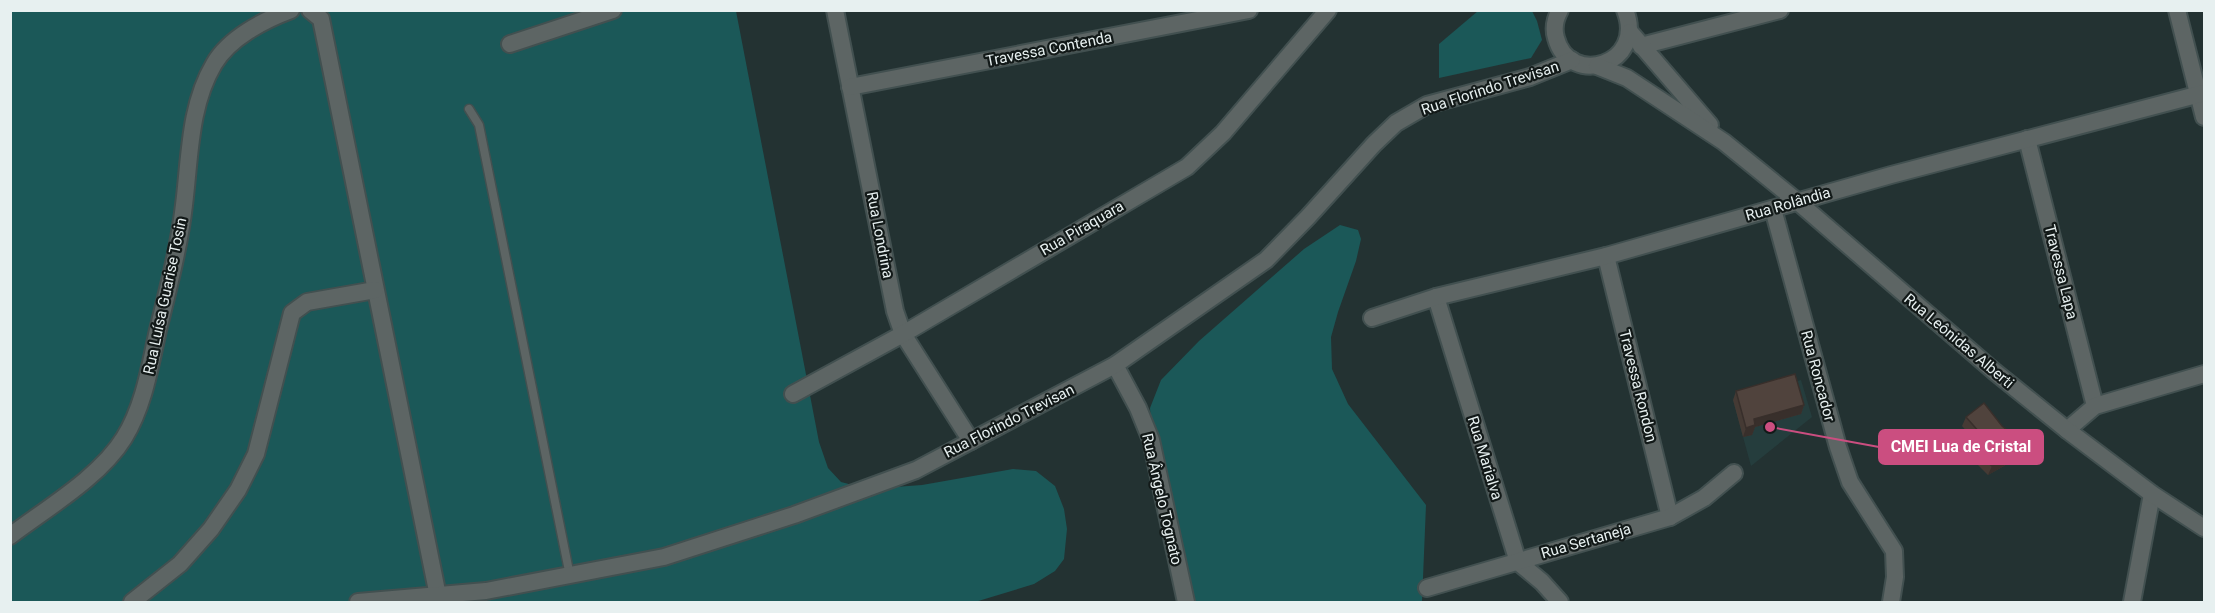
<svg xmlns="http://www.w3.org/2000/svg" width="2215" height="613" viewBox="0 0 2215 613" font-family="Roboto,sans-serif">
<style>
.built{fill:#253d3d}
.green{fill:#1b5858}
.lines{fill:none;stroke-linecap:round;stroke-linejoin:round}
.service-casing{stroke:#425050;stroke-width:11}
.minor-casing{stroke:#425050;stroke-width:20}
.tertiary-casing{stroke:#425050;stroke-width:20}
.service{stroke:#5d6564;stroke-width:8}
.minor{stroke:#5d6564;stroke-width:16}
.tertiary{stroke:#5d6564;stroke-width:16}
.wall{fill:#453a34}
.shaded-wall{fill:#382f2b}
.building{fill:#50433d;stroke:#382f2b;stroke-width:1.5}
.labels{text-anchor:middle;dominant-baseline:central;stroke-width:4.5;stroke-linejoin:round;paint-order:stroke}
.street-label{font-size:15px;fill:#e7f0f0;stroke:#121918}
.leader{fill:none;stroke:#cb4e80;stroke-width:2}
.callout-dot{fill:#cb4e80;stroke:#121918;stroke-width:2}
.callout{fill:#cb4e80;stroke:#cb4e80;stroke-width:2}
.callout-label{font-size:16px;text-anchor:middle;font-weight:bold;fill:#fff}
</style>
<rect width="100%" height="100%" fill="#233232"/>
<!-- built -->
<polygon class="built" points="1801,380 1812,417 1751,466 1733,400"/>
<!-- green -->
<g class="green">
<polygon points="10,11 736,11 819,442 828,468 841,482 868,489 922,485 1013,469 1036,471 1055,486 1064,509 1067,529 1064,559 1055,571 1034,584 975,602 11,602"/>
<polygon points="1478,11 1532,11 1537,21 1542,40 1531,58 1439,78 1439,44"/>
<polygon points="1340,225 1358,230 1361,239 1356,261 1338,312 1331,337 1332,369 1348,404 1426,505 1422,602 1185,602 1153,455 1150,408 1161,380 1199,341 1304,249"/>
</g>
<g class="lines">
<!-- service casing -->
<g class="service-casing">
<polyline id="service" points="469,109 479,125 570,576"/>
</g>
<!-- minor casing -->
<g class="minor-casing">
<g id="minor">
<polyline points="310,10 321,19 438,596"/>
<polyline points="835,10 895,311 903,334 971,441"/>
<polyline points="2177,10 2204,117"/>
<polyline points="510,44 613,10"/>
<polyline points="1641,46 1780,10"/>
<polyline points="850,87 1249,10"/>
<polyline points="2027,139 2095,406"/>
<polyline points="1773,209 1838,447 1850,482 1894,551 1895,577 1891,602"/>
<polyline points="1606,256 1670,517"/>
<polyline points="1436,297 1518,562 1542,582 1560,602"/>
<polyline points="1372,318 1436,297 1606,256 1891,175 2204,93"/>
<polyline points="1115,365 1138,408 1151,440 1186,602"/>
<polyline points="793,394 903,334 1187,167 1223,133 1328,10"/>
<polyline points="2067,430 2095,406 2204,374"/>
<path d="M10,536C47,508 100,477 124,438C144,406 150,366 158,330C168,289 179,248 184,205C190,158 189,106 214,64C229,38 264,20 291,10"/>
<polyline points="1427,588 1670,517 1704,498 1734,473"/>
<polyline points="132,602 180,564 211,529 238,490 256,454 292,313 307,302 375,290"/>
<polyline points="2132,602 2152,494"/>
</g>
</g>
<!-- tertiary casing -->
<g class="tertiary-casing">
<g id="tertiary">
<path d="M1560,10C1555,19 1553,28 1556,38C1569,88 1647,65 1625,10"/>
<polyline points="1630,32 1710,125"/>
<polyline points="1597,66 1627,78 1724,142 1798,202 1995,372 2067,430 2152,494 2204,528"/>
<polyline points="358,602 486,591 664,557 794,515 916,470 1115,365 1266,260 1308,217 1374,144 1396,123 1427,105 1530,77 1572,60"/>
</g>
</g>
<!-- service -->
<use href="#service" class="service"/>
<!-- minor -->
<use href="#minor" class="minor"/>
<!-- tertiary -->
<use href="#tertiary" class="tertiary"/>
</g>
<!-- wall -->
<g class="wall">
<polygon points="1736,391 1804,405 1801,414 1755,427 1752,435 1743,437 1733,400"/>
<polygon points="1966,417 2018,458 1988,475 1978,465 1983,450 1962,426"/>
</g>
<!-- shaded-wall -->
<g class="shaded-wall">
<polygon points="1804,405 1801,414 1755,427 1752,435 1743,437 1746,428 1754,419"/>
<polygon points="2021,449 2018,458 1988,475 1992,466"/>
</g>
<!-- building -->
<g class="building">
<polygon points="1795,374 1804,405 1754,419 1755,425 1746,428 1736,391"/>
<polygon points="1984,403 2002,426 2014,436 2021,449 1992,466 1981,456 1987,441 1966,417"/>
</g>
<g class="labels">
<!-- street labels -->
<g class="street-label">
<text transform="translate(1049 49) rotate(-11)">Travessa Contenda</text>
<text transform="translate(1490 88) rotate(-18)">Rua Florindo Trevisan</text>
<text transform="translate(1788 204) rotate(-16)">Rua Rolândia</text>
<text transform="translate(1082 228) rotate(-30)">Rua Piraquara</text>
<text transform="translate(880 235) rotate(79)">Rua Londrina</text>
<text transform="translate(2061 272) rotate(76)">Travessa Lapa</text>
<text transform="translate(165 296) rotate(-78)">Rua Luísa Guarise Tosin</text>
<text transform="translate(1959 341) rotate(40)">Rua Leônidas Alberti</text>
<text transform="translate(1818 376) rotate(75)">Rua Roncador</text>
<text transform="translate(1638 386) rotate(76)">Travessa Rondon</text>
<text transform="translate(1009 421) rotate(-27)">Rua Florindo Trevisan</text>
<text transform="translate(1485 458) rotate(73)">Rua Marialva</text>
<text transform="translate(1162 499) rotate(77)">Rua Ângelo Tognato</text>
<text transform="translate(1586 541) rotate(-16)">Rua Sertaneja</text>
</g>
</g>
<!-- callouts -->
<path class="leader" d="M1770 427L1879 447"/>
<circle class="callout-dot" cx="1770" cy="427" r="6"/>
<rect class="callout" x="1879" y="430" width="164" height="34" rx="6"/>
<g class="callout-label">
<text x="1961" y="452">CMEI Lua de Cristal</text>
</g>
<!-- border -->
<rect width="2215" height="613" fill="none" stroke="#e7f0f0" stroke-width="24"/>
</svg>
